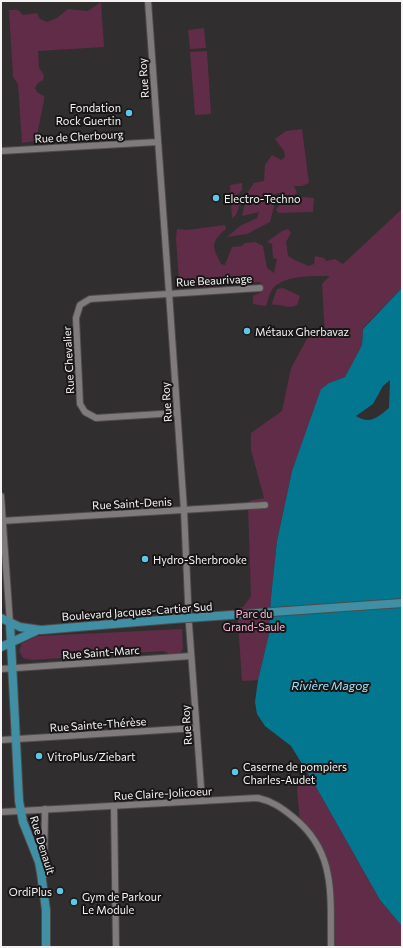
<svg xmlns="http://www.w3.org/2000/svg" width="403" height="948" viewBox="0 0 403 948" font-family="Commissioner,sans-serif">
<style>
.green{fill:#602c47}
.water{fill:#037690;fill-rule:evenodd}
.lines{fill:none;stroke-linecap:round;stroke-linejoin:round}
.minor-casing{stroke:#4e4b4c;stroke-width:8}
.major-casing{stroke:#4e4b4c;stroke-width:10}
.minor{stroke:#7f7b7d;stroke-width:6}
.major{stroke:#408fa4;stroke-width:8}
.major-bridge-casing{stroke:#4e4b4c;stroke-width:10;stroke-linecap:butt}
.major-bridge{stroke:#408fa4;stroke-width:8}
.poi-dot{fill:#5cc7e7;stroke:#181617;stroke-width:1.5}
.labels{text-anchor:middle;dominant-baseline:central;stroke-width:4;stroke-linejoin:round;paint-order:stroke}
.street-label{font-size:11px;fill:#f5f2f3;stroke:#181617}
.poi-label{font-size:11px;fill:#f5f2f3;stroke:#181617;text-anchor:start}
.park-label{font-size:11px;fill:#ffb2d6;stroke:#181617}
.water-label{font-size:12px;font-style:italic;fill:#9de1f7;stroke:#181617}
</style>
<rect width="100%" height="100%" fill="#312e2f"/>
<!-- green -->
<g class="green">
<polygon points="101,2 104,47 38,51 39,68 44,75 43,80 38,83 35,88 37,92 44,96 44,100 36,141 22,143 18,84 13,77 9,10 18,10 23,15 37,13 40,19 47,22 57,18 68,9 88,11"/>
<polygon points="204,28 206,48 190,49 188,30"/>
<polygon points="207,51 211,114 195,115 190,52"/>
<path d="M302,129L309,183L302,186H294L297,193L289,198C281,191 277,192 268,198H276L270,222L247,234L227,237L240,226L257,218L259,212L242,216L248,192L254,183L264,181L265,165L272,155L281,160L285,157L284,151L275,139L286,131Z"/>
<polygon points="242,183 242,190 236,197 241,201 236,215 232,218 230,185"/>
<polygon points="303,197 314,198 313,212 279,213 276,210 281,203"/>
<path d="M402,209V288L363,328L362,345L345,377L329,383L313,415L292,471L277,541L271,597L269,634L258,680L242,681L237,608L243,607L251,596L248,506H249V501L264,498L251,450V433L282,411L291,368L308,337L325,336L322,284L330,276C313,276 289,275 275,286C270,291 268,300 266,306L253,304V296L261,292L263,286L260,282L210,287L181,286L179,282L176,238L177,229L187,230L225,225L226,229C209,243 213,248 221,264L225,265L232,247L242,246L245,243L255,242L263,246L267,268L274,273L277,259L273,258L272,244L267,242L282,231L288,229L291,233L286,242C287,246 287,251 288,255C289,259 304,263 308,266L314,264L315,256L324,258L326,261L335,259L343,264Z"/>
<path d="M283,288L300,296L297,305C288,310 281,303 273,305L272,303L277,289Z"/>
<polygon points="182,629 183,649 180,653 169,654 164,651 32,660 23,658 19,651 22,643 38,636"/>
<polygon points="306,774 315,785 380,900 402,926 402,947 331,947 325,860 300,822 297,789 300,776"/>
</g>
<!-- water -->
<path class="water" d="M402,288V926L380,900L315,785L291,746L265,726L257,714L255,702L258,680L269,634L271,597L277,541L292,471L321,389L329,383L345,377L362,345L363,329ZM390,380L389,408C378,417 370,425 356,416L373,404L383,386Z"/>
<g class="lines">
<!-- minor casing -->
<g class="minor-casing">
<g id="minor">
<polyline points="148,1 169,293 184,510 189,624 202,801"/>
<polyline points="1,151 158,142"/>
<polyline points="176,413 96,418 85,412 80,404 76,318 80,305 90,299 260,288"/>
<polyline points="1,496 10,623"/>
<polyline points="1,521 265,505"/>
<polyline points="1,669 191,656"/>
<polyline points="1,740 196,728"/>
<polyline points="114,806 116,947"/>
<path d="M1,812L258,798C272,801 282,808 293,817C337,852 330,896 331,947"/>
<polyline points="44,875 45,809"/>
</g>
</g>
<!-- major casing -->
<g class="major-casing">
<g id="major">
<polyline points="1,618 20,627 41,630 173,619"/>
<polyline points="10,623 19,801 23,822 39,862 41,873 46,910 46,947"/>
<polyline points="1,647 36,631"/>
</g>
</g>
<!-- minor -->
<use href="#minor" class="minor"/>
<!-- major -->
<use href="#major" class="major"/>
<!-- major-bridge casing -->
<g class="major-bridge-casing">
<polyline id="major-bridge" points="173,619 402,603"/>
</g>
<!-- major-bridge -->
<use href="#major-bridge" class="major-bridge"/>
</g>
<!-- markers -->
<g class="poi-dot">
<circle cx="129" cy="113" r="4"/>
<circle cx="216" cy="198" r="4"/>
<circle cx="247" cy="331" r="4"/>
<circle cx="145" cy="559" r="4"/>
<circle cx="39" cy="756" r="4"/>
<circle cx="235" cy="772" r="4"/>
<circle cx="60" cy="891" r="4"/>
<circle cx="74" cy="902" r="4"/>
</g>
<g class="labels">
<!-- street labels -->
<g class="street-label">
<text transform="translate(143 78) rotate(-94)">Rue Roy</text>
<text transform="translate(79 136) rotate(-3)">Rue de Cherbourg</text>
<text transform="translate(214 280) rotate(-3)">Rue Beaurivage</text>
<text transform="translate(68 360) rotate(-93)">Rue Chevalier</text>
<text transform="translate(166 402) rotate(-94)">Rue Roy</text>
<text transform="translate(132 503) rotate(-3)">Rue Saint-Denis</text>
<text transform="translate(137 611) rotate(-4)">Boulevard Jacques-Cartier Sud</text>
<text transform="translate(101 652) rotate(-4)">Rue Saint-Marc</text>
<text transform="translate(98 724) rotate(-4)">Rue Sainte-Thérèse</text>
<text transform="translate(186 725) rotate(-94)">Rue Roy</text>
<text transform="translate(163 793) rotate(-3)">Rue Claire-Jolicoeur</text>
<text transform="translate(43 845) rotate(73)">Rue Denault</text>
</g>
<!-- poi labels -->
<g class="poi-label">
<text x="121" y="107" text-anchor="end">Fondation<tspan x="121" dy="13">Rock Guertin</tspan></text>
<text x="224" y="198">Electro-Techno</text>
<text x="255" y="331">Métaux Gherbavaz</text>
<text x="153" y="559">Hydro-Sherbrooke</text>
<text x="47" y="756">VitroPlus/Ziebart</text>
<text x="243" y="766">Caserne de pompiers<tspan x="243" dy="13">Charles-Audet</tspan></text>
<text x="52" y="891" text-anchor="end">OrdiPlus</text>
<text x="82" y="896">Gym de Parkour<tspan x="82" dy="13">Le Module</tspan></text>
</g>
<!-- park labels -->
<g class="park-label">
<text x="254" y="613">Parc du<tspan x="254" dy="13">Grand-Saule</tspan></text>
</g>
<!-- water labels -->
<g class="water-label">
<text x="330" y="685">Rivière Magog</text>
</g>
</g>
<!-- border -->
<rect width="403" height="948" fill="none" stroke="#f5f2f3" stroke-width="4"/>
</svg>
